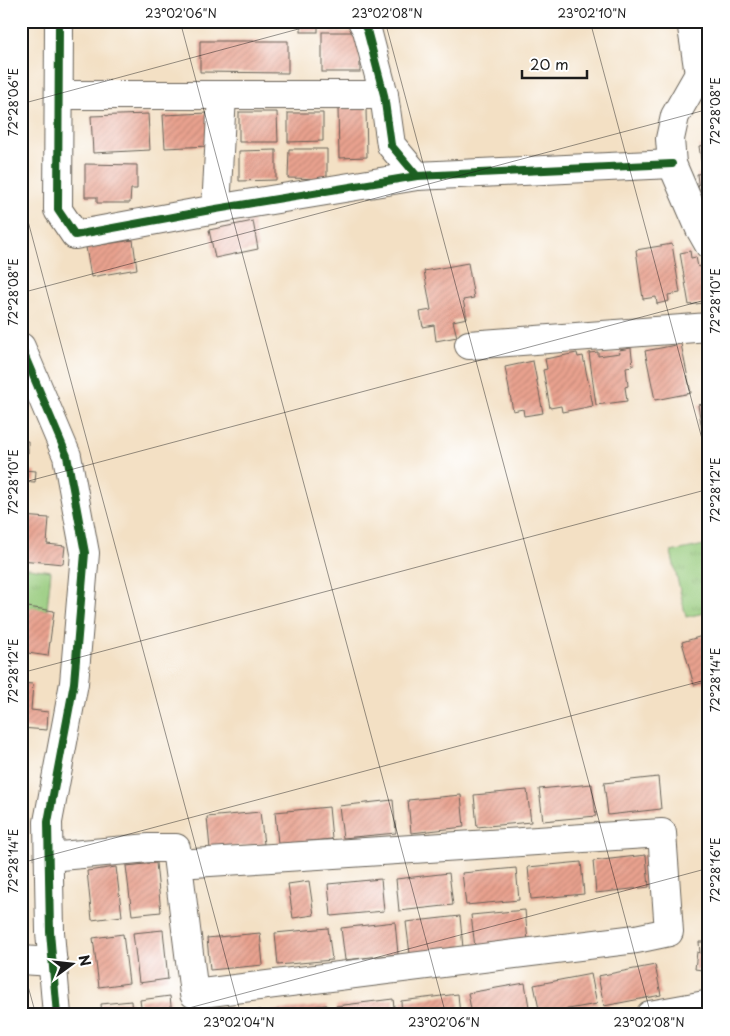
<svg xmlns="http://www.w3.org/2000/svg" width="730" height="1036" viewBox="0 0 730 1036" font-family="'Playpen Sans',sans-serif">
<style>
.grass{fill:url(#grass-tufts);stroke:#59734c}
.building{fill:url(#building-hatch)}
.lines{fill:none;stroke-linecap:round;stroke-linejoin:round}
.minor-casing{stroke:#676157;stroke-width:30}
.minor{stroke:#fff;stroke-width:28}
.cycleway-casing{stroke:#fff;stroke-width:11}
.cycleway{stroke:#1b5e20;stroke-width:8}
.ticks{fill:none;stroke:#1c1c1c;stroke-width:1;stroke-opacity:0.45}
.neatline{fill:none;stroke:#1c1c1c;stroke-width:2}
.ticks-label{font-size:12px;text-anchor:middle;fill:#1c1c1c}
</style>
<defs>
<pattern id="grass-tufts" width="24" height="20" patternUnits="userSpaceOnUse" patternTransform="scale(1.25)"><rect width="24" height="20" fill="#96ca7b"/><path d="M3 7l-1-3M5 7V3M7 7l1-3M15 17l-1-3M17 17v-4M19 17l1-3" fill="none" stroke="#81ad6a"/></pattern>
<pattern id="building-hatch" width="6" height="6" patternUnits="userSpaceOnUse" patternTransform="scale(1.25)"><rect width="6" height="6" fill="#e8a18e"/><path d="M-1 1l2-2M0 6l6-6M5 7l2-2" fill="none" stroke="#c68a7a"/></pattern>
</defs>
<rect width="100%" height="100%" fill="#fff"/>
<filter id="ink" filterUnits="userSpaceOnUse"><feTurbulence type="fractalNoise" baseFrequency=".02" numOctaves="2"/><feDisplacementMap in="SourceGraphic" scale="10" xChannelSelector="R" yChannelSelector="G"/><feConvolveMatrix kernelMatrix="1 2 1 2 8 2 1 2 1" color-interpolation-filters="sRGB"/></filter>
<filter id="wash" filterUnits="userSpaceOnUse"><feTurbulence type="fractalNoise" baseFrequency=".0096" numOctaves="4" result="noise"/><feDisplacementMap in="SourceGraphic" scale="20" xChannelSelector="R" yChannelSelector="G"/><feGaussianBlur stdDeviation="1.12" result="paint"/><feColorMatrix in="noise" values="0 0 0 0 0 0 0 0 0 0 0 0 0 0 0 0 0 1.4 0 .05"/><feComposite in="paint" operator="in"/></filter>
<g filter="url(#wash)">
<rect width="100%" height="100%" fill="#f3e0c4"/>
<!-- grass -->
<g class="grass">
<polygon points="709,544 709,612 686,617 671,552"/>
<polygon points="21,567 51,571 47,610 21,608"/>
</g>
<g id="blocks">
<!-- building -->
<g class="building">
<rect x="301" y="21" width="17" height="11"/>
<rect x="322" y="32" width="38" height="40"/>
<polygon points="200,41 288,41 288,73 200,72"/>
<polygon points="338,108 366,108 367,157 339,158"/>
<polygon points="239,112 277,112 278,142 239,142"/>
<polygon points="208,113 210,146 165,148 163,115"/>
<polygon points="288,113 323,113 323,141 288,142"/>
<polygon points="148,114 150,150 93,153 91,116"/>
<polygon points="709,145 709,197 700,198 697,174 703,173 699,146"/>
<polygon points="289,149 327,149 327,179 288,178"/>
<polygon points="276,150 276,180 239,181 239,151"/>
<polygon points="85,164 137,165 137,189 131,189 130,203 97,203 97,197 85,197"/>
<polygon points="253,221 258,249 215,258 209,230"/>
<polygon points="133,240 137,269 91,277 86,247"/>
<polygon points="672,244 680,293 668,295 669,301 657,304 656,297 643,299 636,250"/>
<polygon points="690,251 691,258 696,257 698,267 703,266 704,272 708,271 709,274 709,302 689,305 680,253"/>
<polygon points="468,263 474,298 463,300 467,318 453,321 457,337 436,341 434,325 423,327 420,312 431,310 424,271"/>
<polygon points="681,344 691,393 655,400 645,351"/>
<polygon points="631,348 633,366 626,367 628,386 625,387 627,401 596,405 589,353 598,352 598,356 620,353 619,350"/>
<polygon points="577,353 578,357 583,356 593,406 562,412 561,406 550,408 543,370 547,369 545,359"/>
<polygon points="533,361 543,413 524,416 523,409 513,411 505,367"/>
<polygon points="709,403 709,434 703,435 698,405"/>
<polygon points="21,441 28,441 28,453 24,452 23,470 36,471 35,482 21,481"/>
<polygon points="21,516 49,518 47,544 65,546 63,564 21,560"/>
<polygon points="21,606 54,611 48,656 21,652"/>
<polygon points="709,634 709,681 694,685 682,642"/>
<polygon points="21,683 33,684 31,710 48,712 47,730 21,728"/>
<polygon points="658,777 661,809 608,815 604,783"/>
<polygon points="592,784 596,816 543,821 539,789"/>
<polygon points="527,790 531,822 477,827 474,795"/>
<polygon points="461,795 464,827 411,833 408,800"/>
<polygon points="393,800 396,833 343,838 339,806"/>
<polygon points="329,807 332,839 278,844 275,812"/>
<polygon points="260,812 264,844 210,849 207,817"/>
<polygon points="646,855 649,887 596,893 593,861"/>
<polygon points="581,862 584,894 531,899 528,867"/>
<polygon points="156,863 161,912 132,915 126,866"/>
<polygon points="116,867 122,916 92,920 87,871"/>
<polygon points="516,868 519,900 466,905 462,873"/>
<polygon points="449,873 453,905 399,911 396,879"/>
<polygon points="381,879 384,911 331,916 328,884"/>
<polygon points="309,881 314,915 293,918 288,884"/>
<polygon points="525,910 528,942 475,947 471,915"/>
<polygon points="460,916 463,948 410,954 406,922"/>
<polygon points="395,922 398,954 345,960 341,928"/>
<polygon points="328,928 332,960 278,965 275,933"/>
<polygon points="163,930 168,979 139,983 133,933"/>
<polygon points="260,933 263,965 210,970 207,938"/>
<polygon points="123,934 129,983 99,987 93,938"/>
<polygon points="699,942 709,942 709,971 695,969 697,952 700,953"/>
<polygon points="655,965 661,995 604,1006 598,976"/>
<polygon points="591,974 597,1004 540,1014 534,985"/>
<polygon points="525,983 530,1013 520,1015 472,1015 468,993"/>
<polygon points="458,994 460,1015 402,1015 401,1001"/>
<polygon points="170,996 172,1015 142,1015 140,1000"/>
<polygon points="393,999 395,1015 337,1015 336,1006"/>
<polygon points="131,1001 132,1015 102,1015 101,1004"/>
<polygon points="327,1005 328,1015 270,1015 270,1011"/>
<polygon points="260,1010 261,1015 229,1015 229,1014"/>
</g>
</g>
</g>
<g filter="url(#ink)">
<use href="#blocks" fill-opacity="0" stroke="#676157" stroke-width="1"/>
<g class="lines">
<!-- minor casing -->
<g class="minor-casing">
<g id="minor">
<polyline points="59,21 58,210 75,235 216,209 417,176"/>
<polyline points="362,21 367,30 384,95 391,145 417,176 672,164"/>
<polyline points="691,21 699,74"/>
<polyline points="709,68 699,74 675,116 670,139 672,164 700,229 709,245"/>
<polyline points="59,95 384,95"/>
<polyline points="216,209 222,95"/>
<polyline points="469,345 709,327"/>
<polyline points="21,347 67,456 85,553 74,683 48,822 50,932 57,1015"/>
<polyline points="49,857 149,848 176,848 194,994 636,939 669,932 662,833 178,864"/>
<polyline points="21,960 53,962"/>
<polyline points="650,1015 705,1005 706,1015"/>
</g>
</g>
<!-- minor -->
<use href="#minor" class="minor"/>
<!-- cycleway casing -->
<g class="cycleway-casing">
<g id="cycleway">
<polyline points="59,21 58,210 75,235 216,209 417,176"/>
<polyline points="362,21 367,30 384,95 391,145 417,176 672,164"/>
<polyline points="21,347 67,456 85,553 74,683 48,822 50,932 57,1015"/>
</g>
</g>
<!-- cycleway -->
<use href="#cycleway" class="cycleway"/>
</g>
</g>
<!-- ticks -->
<path class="ticks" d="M180,21L446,1015M385,21L651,1015M590,21L709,465M21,104L328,21M21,195L241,1015M21,293L709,109M21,483L709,299M21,673L709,489M21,863L709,679M21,961L36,1015M163,1015L709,868"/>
<!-- margin -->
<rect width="730" height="1036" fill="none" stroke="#fff" stroke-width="55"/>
<!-- north arrow -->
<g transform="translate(72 964) rotate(75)" stroke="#ffffff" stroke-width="4" paint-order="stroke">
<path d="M0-4L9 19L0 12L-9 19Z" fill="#1c1c1c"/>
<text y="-8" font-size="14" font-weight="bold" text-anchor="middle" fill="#1c1c1c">N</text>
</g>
<!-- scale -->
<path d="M522 70v8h65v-8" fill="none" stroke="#1c1c1c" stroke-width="2.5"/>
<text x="530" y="70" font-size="15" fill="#1c1c1c" stroke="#ffffff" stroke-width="4" paint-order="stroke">20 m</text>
<rect x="28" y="28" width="674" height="980" class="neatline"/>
<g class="ticks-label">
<text x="181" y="18">23°02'06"N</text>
<text x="387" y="18">23°02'08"N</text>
<text x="592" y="18">23°02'10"N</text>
<text transform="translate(14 102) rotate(-90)" y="4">72°28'06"E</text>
<text transform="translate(716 111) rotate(-90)" y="4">72°28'08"E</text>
<text transform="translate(14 292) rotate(-90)" y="4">72°28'08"E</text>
<text transform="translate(716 301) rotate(-90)" y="4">72°28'10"E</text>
<text transform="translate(14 482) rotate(-90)" y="4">72°28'10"E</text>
<text transform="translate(716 490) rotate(-90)" y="4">72°28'12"E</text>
<text transform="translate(14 671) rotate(-90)" y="4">72°28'12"E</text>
<text transform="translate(716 680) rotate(-90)" y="4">72°28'14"E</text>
<text transform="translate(14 861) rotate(-90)" y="4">72°28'14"E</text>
<text transform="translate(716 870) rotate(-90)" y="4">72°28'16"E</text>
<text x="239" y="1027">23°02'04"N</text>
<text x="444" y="1027">23°02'06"N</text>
<text x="649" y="1027">23°02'08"N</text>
</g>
</svg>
